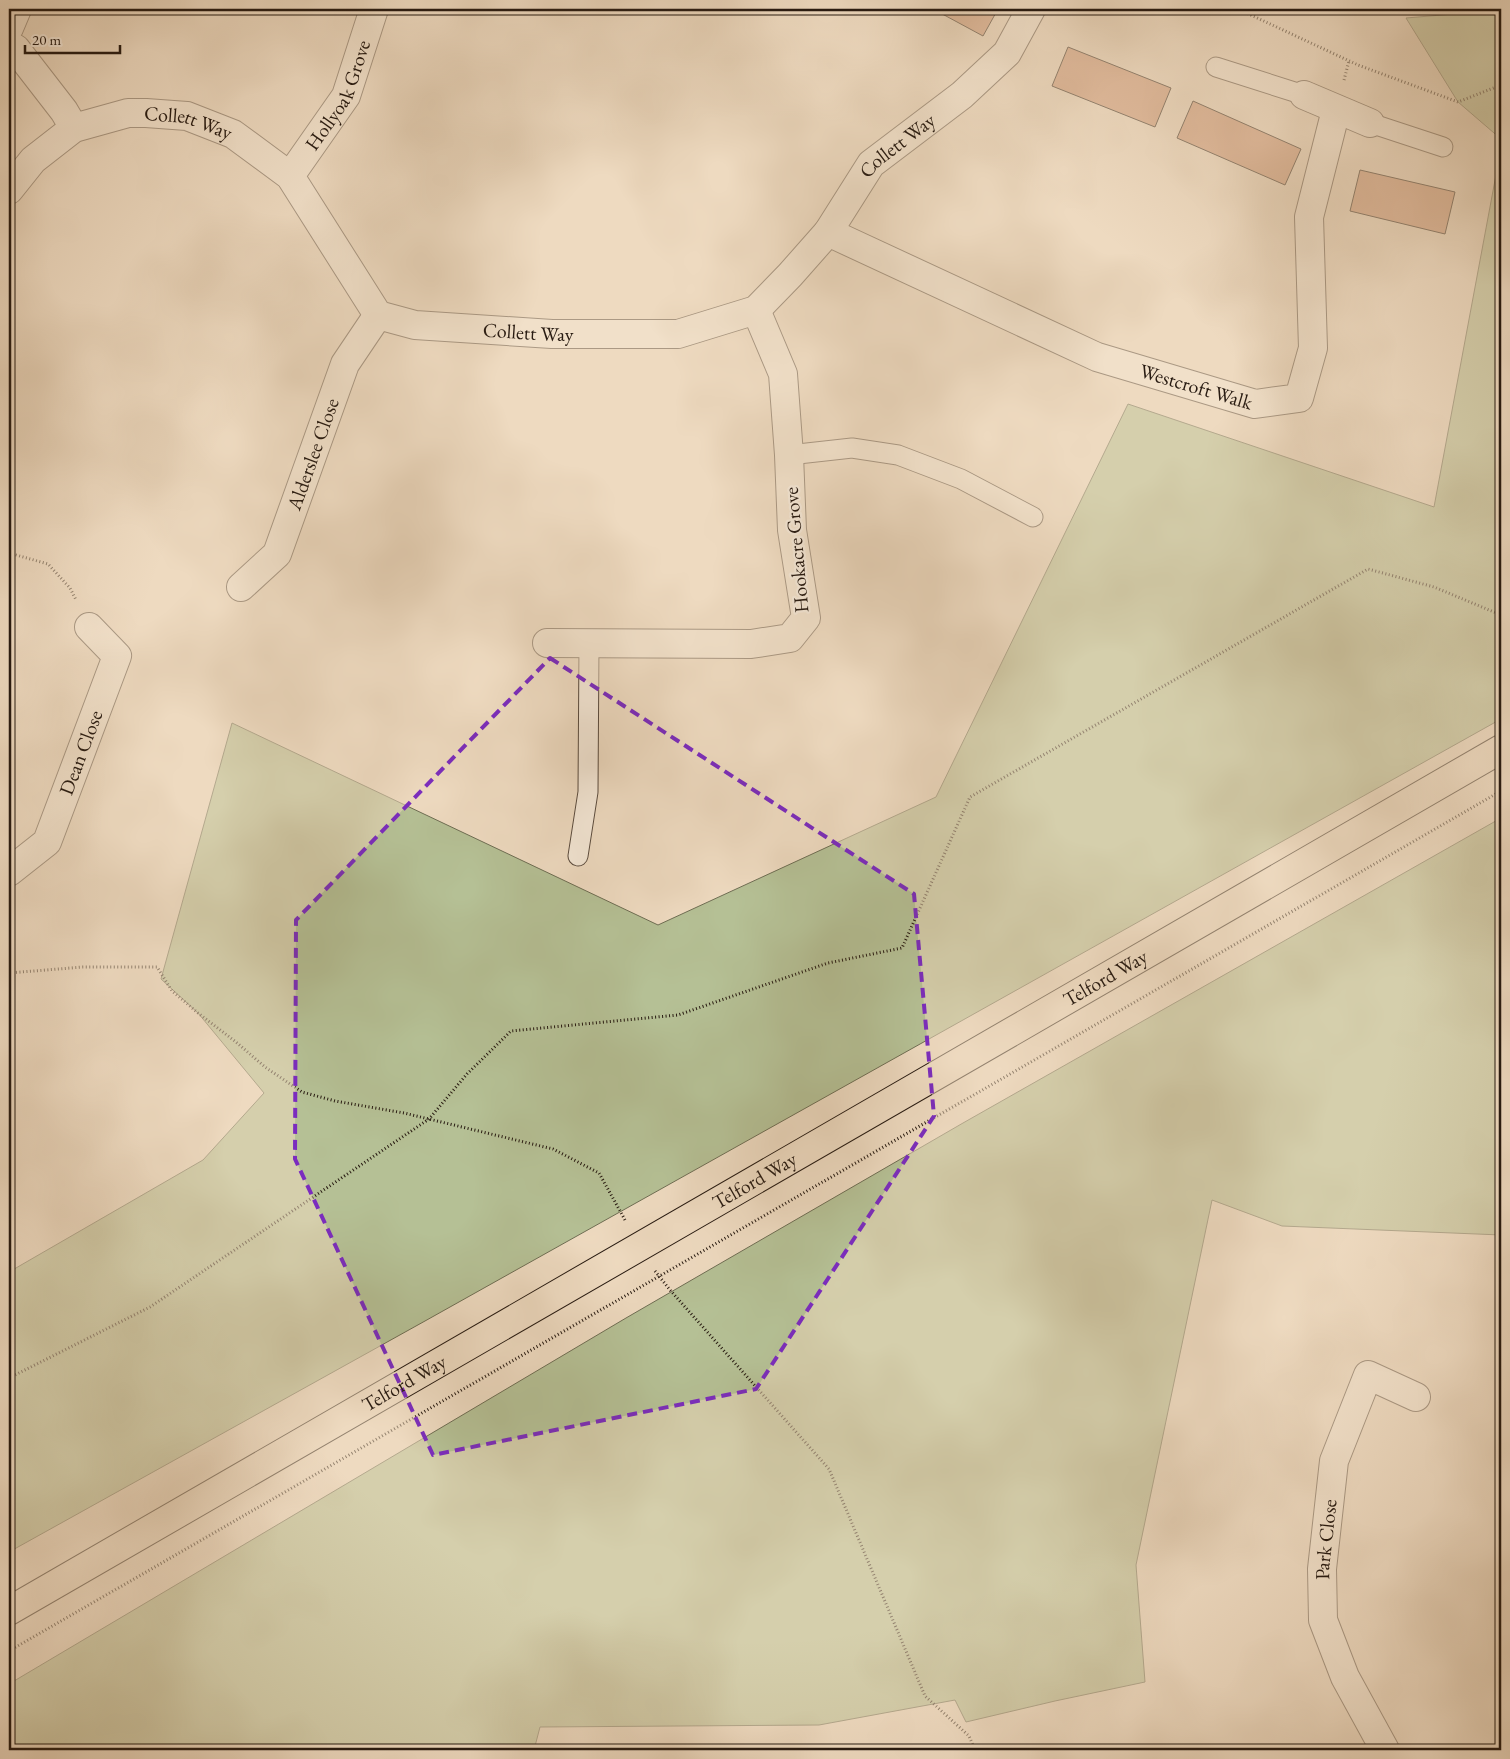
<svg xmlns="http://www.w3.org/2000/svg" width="1510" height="1759" viewBox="0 0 1510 1759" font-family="'EB Garamond',serif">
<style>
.green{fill:#b5c095;stroke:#6e6d53}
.building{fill:#d19875;stroke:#271a11}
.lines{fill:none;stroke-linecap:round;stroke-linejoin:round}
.service-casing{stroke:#594a3d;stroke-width:21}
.minor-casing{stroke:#594a3d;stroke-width:30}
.primary-casing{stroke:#271a11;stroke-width:30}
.path{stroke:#271a11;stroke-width:3;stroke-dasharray:1 2.5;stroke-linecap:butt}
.service{stroke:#f4e7d6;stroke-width:19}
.minor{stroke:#f4e7d6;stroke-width:28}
.primary{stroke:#eedac0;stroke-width:28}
.marked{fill:none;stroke:#7b2cbf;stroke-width:4;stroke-dasharray:10 6;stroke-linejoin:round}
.labels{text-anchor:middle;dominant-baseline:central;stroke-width:4.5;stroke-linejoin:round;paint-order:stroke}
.street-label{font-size:20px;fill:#271a11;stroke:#f4e7d6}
</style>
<rect width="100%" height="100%" fill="#eedac0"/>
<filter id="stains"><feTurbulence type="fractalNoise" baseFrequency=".004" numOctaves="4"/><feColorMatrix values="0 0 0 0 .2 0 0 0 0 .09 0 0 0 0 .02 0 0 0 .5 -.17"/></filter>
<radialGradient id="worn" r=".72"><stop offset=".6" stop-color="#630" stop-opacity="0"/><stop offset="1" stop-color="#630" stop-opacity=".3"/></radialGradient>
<!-- green -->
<g class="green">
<polygon points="1501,10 1501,139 1458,102 1406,18"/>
<polygon points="1501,148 1501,719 425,1321 9,1552 9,1272 203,1160 264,1093 198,1013 161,979 232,723 658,925 936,797 1128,404 1434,507"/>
<polygon points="1501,818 1501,1235 1282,1226 1212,1200 1136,1565 1145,1682 1055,1701 966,1722 955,1700 819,1725 540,1727 534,1750 9,1750 9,1684 626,1318 963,1123"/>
</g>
<!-- building -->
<g class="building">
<polygon points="933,9 998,9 983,36"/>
<polygon points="1068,47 1171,88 1155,127 1052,86"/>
<polygon points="1193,101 1301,149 1285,185 1177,138"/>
<polygon points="1360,170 1455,192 1445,234 1350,211"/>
</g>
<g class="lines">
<!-- service casing -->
<g class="service-casing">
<g id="service">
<polyline points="1216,67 1304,95"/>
<polyline points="1370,123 1443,147"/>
<polyline points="789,455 852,448 898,455 961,479 1033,517"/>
<polyline points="578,856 588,792 589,643"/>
</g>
</g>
<!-- minor casing -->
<g class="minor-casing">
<g id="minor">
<polyline points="9,28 17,9"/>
<polyline points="9,45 16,49 64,111 74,128"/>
<polyline points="1304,95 1370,123"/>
<path id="s1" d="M290,176L346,96L374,9"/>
<path id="s2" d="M9,190L33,160L74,128L128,113H146L187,116L233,134L290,176L378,315L415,325L552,334H678L756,310L790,275L828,232L871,164L962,95L1007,53L1031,9"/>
<path id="s3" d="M828,232L1097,357L1255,404L1299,398L1313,348L1309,217L1336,110"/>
<path id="s4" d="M241,587L277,554L345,364L378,315"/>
<polyline points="547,643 751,644 790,638 806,618 792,530 789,455 783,374 756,310"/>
<path id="s5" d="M9,872L47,842L117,656L89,627"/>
<path id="s6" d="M1385,1750L1345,1677L1323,1620L1322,1569L1334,1461L1368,1375L1416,1397"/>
</g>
</g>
<!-- primary casing -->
<g class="primary-casing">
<g id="primary">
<path id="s7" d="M9,1611L1501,749"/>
</g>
</g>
<!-- path -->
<g class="path">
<polyline points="1238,9 1358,65 1458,102 1501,85"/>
<polyline points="1344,80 1349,61"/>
<polyline points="9,553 48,564 70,588 76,600"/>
<polyline points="9,973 83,967 157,967 172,991 198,1013 236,1042 265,1067 302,1092 335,1101 404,1113 553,1149 599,1173 625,1220"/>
<polyline points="655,1271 670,1290 829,1469 925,1696 969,1736 975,1750"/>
<polyline points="9,1378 150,1307 429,1119 467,1074 511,1031 678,1015 828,963 902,948 970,797 1368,569 1434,587 1501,615"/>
<polyline points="9,1651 1501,791"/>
</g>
<!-- service -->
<use href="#service" class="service"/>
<!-- minor -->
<use href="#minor" class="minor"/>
<!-- primary -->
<use href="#primary" class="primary"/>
</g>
<!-- marked area -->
<path d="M0 0H1510V1759H0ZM550,658L914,894L934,1116L756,1389L433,1455L295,1159L296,920Z" fill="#eedac0" fill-opacity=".55" fill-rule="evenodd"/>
<path class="marked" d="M550,658L914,894L934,1116L756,1389L433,1455L295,1159L296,920Z"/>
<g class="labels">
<!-- street labels -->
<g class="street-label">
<text stroke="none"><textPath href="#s1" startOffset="95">Hollyoak Grove</textPath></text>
<text stroke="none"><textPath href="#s2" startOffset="208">Collett Way</textPath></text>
<text stroke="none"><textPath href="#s2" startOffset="1092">Collett Way</textPath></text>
<text stroke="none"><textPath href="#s2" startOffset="642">Collett Way</textPath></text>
<text stroke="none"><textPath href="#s3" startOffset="400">Westcroft Walk</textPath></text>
<text stroke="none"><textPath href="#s4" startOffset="155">Alderslee Close</textPath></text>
<text transform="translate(796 550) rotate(-95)">Hookacre Grove</text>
<text stroke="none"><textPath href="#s5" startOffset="144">Dean Close</textPath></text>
<text stroke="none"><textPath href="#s7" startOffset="1266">Telford Way</textPath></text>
<text stroke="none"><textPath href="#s7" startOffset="861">Telford Way</textPath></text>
<text stroke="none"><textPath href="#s7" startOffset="456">Telford Way</textPath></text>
<text stroke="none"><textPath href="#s6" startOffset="225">Park Close</textPath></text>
</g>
</g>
<!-- margin -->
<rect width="1510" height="1759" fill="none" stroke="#eedac0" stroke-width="30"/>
<rect x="10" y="10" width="1490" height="1739" fill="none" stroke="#271a11" stroke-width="2.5"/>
<rect x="15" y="15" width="1480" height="1729" fill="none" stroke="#271a11"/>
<!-- scale -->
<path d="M25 45v8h95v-8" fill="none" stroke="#271a11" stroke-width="2.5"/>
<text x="32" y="45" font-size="15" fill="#271a11" stroke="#f4e7d6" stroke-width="4" paint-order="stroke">20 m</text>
<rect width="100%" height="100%" filter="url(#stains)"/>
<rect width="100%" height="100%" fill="url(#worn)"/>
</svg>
